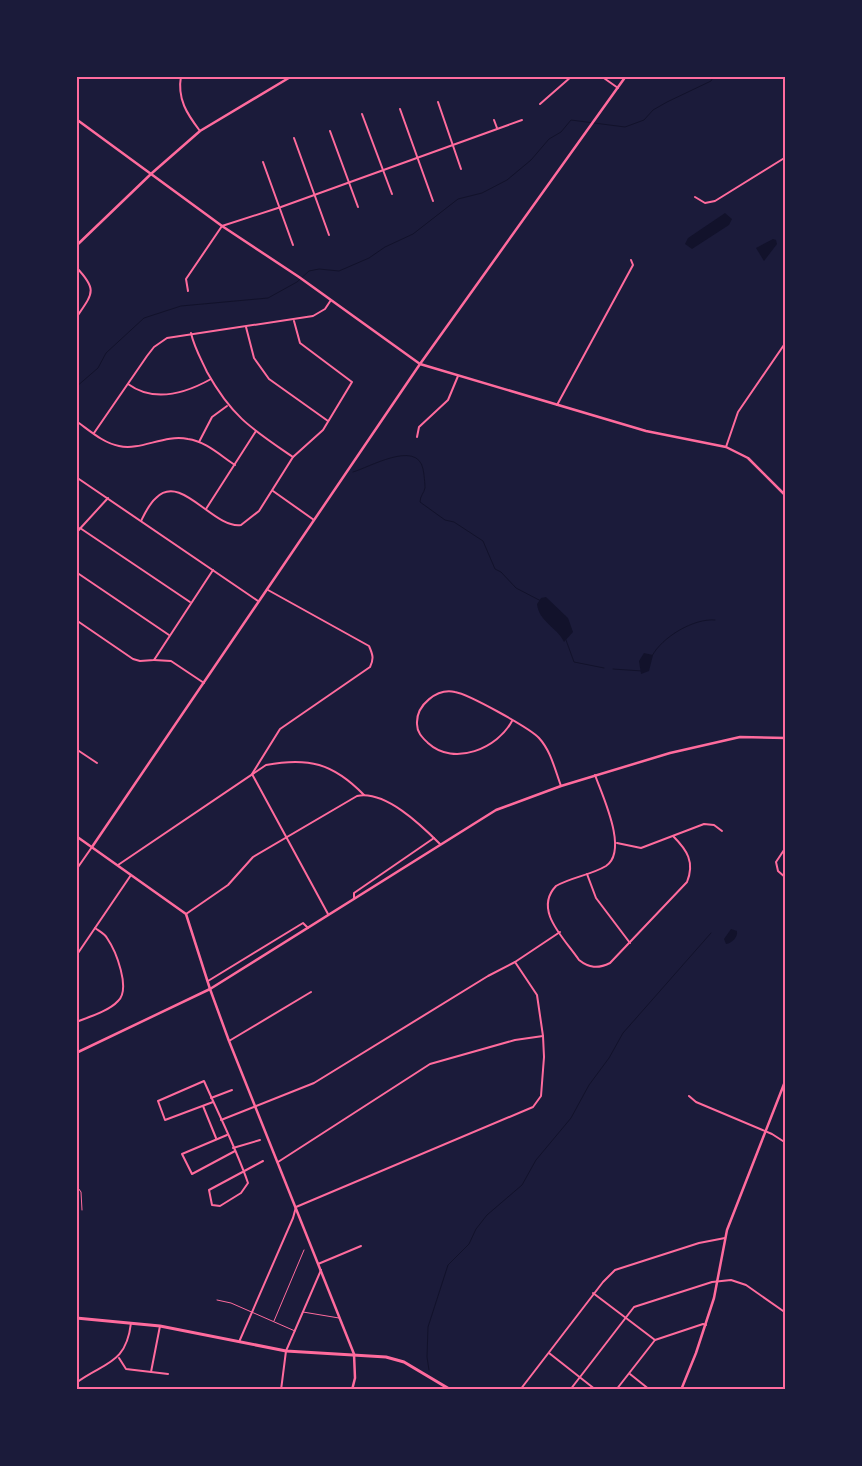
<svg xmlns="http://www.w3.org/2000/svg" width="862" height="1466" viewBox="0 0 862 1466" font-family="'Work Sans',sans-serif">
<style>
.water{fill:#12122b}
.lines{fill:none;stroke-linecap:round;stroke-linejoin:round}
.stream{stroke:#12122b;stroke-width:1}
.service{stroke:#ff6b9d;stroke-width:1}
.minor{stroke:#ff6b9d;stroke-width:2}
.tertiary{stroke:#ff6b9d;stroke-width:2.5}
.secondary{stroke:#ff6b9d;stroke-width:2.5}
.primary{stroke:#ff6b9d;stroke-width:3}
.neatline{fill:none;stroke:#ff6b9d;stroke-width:2}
</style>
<rect width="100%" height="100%" fill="#1b1b3a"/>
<!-- water -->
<g class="water">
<polygon points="725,213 732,219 729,225 692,249 685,244 688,238"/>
<polygon points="773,239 776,240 777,244 764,261 756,248"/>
<path d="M546,597L568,618L573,632L564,642C557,627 539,622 537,604L541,598Z"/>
<polygon points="644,653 653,655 649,671 641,674 639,661"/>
<path d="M731,929L737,931C738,937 732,943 726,944L724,939Z"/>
</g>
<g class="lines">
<!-- stream -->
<g class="stream">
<polyline points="76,387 98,368 106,353 144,318 181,306 268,298 297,282 309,271 319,269 339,271 369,258 385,247 413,234 458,199 482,193 507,180 531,160 549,139 561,132 571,120 625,127 644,120 653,110 667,102 711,81 714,76"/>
<path d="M353,472C368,468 417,439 423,469C424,473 425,484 425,488C424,493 420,496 420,502L445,520L454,522L483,541L495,569L501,572L516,588L541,601"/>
<polyline points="566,640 574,662 604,668"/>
<path d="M652,656C662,637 694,618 715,620"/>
<polyline points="613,669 642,671"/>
<polyline points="429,1370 427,1357 428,1327 448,1265 469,1244 476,1229 487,1215 522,1185 536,1160 571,1118 589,1085 609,1058 623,1033 711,933"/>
</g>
<!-- service -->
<g class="service">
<polyline points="76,1185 81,1192 82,1210"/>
<polyline points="217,1300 231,1303 295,1331"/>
<polyline points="303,1312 339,1318"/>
<polyline points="274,1321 304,1250"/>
</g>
<!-- minor -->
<g class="minor">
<path d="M181,76C177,99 187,114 200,131"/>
<polyline points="601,76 618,88"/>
<polyline points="438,102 461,169"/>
<polyline points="540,104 572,76"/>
<polyline points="400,109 433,201"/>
<polyline points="362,114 392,194"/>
<polyline points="494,120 497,128"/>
<polyline points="330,131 358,207"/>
<polyline points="294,138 329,235"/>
<polyline points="263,162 293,245"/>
<polyline points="695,197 705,203 715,201 786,157"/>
<path d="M76,267C98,290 93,293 76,318"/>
<polyline points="188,291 186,279 222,226 281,207 522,120"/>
<polyline points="246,327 254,358 269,379 328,421"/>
<path d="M191,333C194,347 201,359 207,372C232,417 252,429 293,457"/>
<path d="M128,384C154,403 186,393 211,379"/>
<polyline points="557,405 633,265 631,260"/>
<path d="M76,421C89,430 103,443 119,446C141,451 164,434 188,439C205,441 221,456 235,465"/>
<polyline points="94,433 147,356 154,347 167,338 313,316 325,309 331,300"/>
<polyline points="417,437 419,427 448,400 458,376"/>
<polyline points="199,442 212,417 227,406"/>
<polyline points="726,447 738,412 786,342"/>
<polyline points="76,477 258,601"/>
<polyline points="273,491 314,520"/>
<polyline points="206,509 256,431"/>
<path d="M141,521C145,513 149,504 156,498C181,472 213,529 241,525L259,511L293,457L323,430L352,382L300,343L294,321"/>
<polyline points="80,528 190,602"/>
<polyline points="76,533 108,498"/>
<polyline points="76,572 169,635"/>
<path d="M268,590L369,646C373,655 374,659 370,667L280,729L252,774L328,914"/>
<polyline points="76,620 133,659 140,661 154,660 213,570"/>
<polyline points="154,660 171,661 204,683"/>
<path d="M512,721C498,748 454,767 428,743C423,738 417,733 417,724C416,705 437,688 455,692C468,694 530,728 539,738C551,751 555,770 561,786"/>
<polyline points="76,749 97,763"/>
<path d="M595,775C602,795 629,851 606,866C591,875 572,877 556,886C533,910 564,938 579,960C589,968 598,969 610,963L687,882C695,862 687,850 673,836"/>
<polyline points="617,843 641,848 704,824 714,825 722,831"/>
<polyline points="786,847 776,862 778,871 786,878"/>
<path d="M118,865L266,765C308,757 333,763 364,795"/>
<polyline points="76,870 92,847"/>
<polyline points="587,874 596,898 630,943"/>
<polyline points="354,898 354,893 434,838"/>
<path d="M186,914L228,885L253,857L357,796C385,790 421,825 440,844"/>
<polyline points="76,956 131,875"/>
<polyline points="208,981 303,923 308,928"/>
<path d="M76,1022C89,1017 109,1011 118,1001C131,989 116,951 107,938C105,934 99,931 95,928"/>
<polyline points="229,1041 311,992"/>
<polyline points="689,1096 696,1102 772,1134 786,1143"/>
<polyline points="211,1098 232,1090"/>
<path d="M213,1102L165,1120L158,1101L204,1081C219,1115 236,1148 248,1183L241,1193L220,1206L212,1205L209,1190L263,1161"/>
<polyline points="203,1106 216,1138"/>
<polyline points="221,1120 314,1083 488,976 515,962 560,932"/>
<polyline points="227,1135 182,1154 192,1174 235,1151"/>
<polyline points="233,1148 260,1140"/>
<polyline points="278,1162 430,1064 515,1040 543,1036"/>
<polyline points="318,1264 361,1246"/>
<polyline points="593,1293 655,1340"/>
<polyline points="239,1342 293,1218 296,1207 533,1107 541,1096 544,1057 543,1036 537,995 515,962"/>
<polyline points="549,1353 596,1390"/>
<polyline points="119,1358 126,1369 168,1374"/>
<polyline points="151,1372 160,1326"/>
<polyline points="630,1374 650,1390"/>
<path d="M76,1383C104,1362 126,1365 131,1323"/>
<polyline points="281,1390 286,1351 321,1270"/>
<polyline points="520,1390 603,1282 615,1270 699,1243 725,1238"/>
<polyline points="570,1390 634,1307 712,1282 731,1280 746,1285 786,1313"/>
<polyline points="616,1390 655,1340 703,1324 706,1325"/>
</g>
<!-- tertiary -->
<g class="tertiary">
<polyline points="783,76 786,80"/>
<polyline points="76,119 222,226 299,277 420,364 646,431 726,447 748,458 786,496"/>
<polyline points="76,246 152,173 200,131 292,76"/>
<polyline points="76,836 186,914 210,989"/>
<polyline points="92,847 420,364 626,76"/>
<polyline points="681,1390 696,1353 714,1298 727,1230 786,1079"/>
</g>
<!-- secondary -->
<g class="secondary">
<polyline points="210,989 229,1041 354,1354 355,1378 352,1390"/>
<polyline points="76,1053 210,989 496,810 561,786 670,753 740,737 786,738"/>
</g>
<!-- primary -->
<polyline class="primary" points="76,1318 160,1326 286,1351 386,1357 404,1362 451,1390"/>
</g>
<!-- border -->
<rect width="862" height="1466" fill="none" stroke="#1b1b3a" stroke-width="155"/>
<rect x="78" y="78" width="706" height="1310" class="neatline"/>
</svg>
